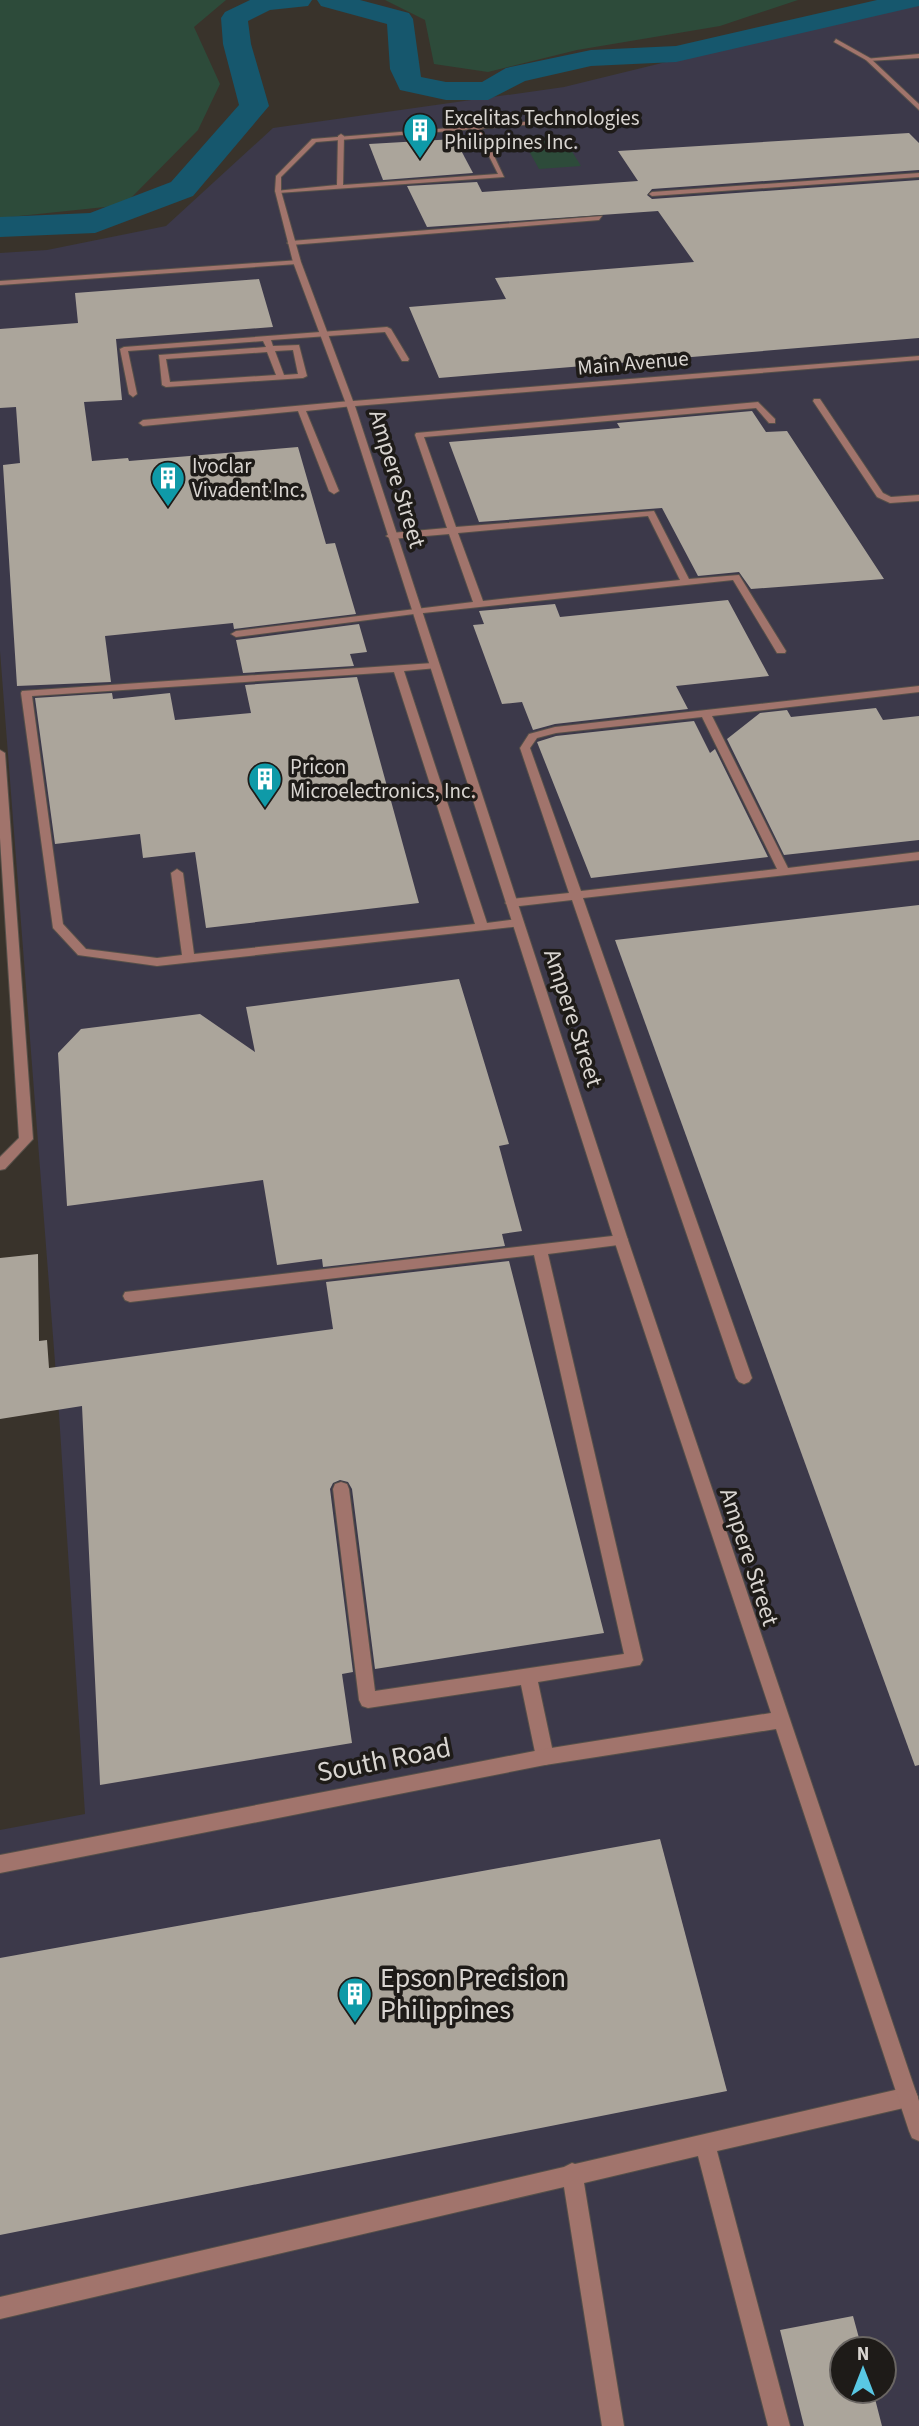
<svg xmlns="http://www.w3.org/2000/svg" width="919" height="2426" viewBox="0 0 919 2426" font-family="'Source Sans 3',sans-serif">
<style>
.industrial{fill:#3c394a;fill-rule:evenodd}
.green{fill:#2d4b3a}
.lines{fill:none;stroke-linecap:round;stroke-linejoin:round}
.river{fill:#16576d;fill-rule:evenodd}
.building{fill:#aba59b}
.service-casing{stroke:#565049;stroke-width:2}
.minor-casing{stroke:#565049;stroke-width:2}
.service{fill:#a1746c;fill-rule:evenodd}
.minor{fill:#a1746c;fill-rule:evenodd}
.labels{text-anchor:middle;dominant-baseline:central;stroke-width:7;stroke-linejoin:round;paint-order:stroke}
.far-poi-label{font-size:21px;fill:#d9d5d1;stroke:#1e1b18;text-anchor:start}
.far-street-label{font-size:21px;fill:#d9d5d1;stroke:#1e1b18}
.street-label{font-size:24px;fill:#d9d5d1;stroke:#1e1b18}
.near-street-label{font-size:28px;fill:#d9d5d1;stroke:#1e1b18}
.near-poi-label{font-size:28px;fill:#d9d5d1;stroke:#1e1b18;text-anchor:start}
</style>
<rect width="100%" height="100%" fill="#39332b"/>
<!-- industrial -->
<path class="industrial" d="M919,0V2426H0V1830L85,1814L59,1414L0,651V253L47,250L166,226L273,128L564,87ZM842,2349H884V2391H842Z"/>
<!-- green -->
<g class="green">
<polygon points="0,0 226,0 194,27 220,84 198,130 124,205 0,218"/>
<polygon points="385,0 798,0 720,26 577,50 488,72 434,64 425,20"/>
<polygon points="565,140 581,166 539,169 524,142"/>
</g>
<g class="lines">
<!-- river -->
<g class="river">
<polygon points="250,0 312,0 308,6 270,10 248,21 251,44 269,106 193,196 95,233 0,237 0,217 90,213 171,182 239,105 223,44 221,18 225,12"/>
<polygon points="317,0 360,0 409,13 413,19 421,77 446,82 482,82 506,68 591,50 676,46 877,0 919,0 919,6 676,62 591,66 525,81 488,100 446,100 400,90 390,69 387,24 321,6"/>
</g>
</g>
<!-- building -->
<g class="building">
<polygon points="909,133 919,143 919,170 652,189 647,195 652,199 919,180 919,338 439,378 409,307 506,299 495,278 694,262 658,211 427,227 407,186 477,182 482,192 638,181 618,151"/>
<polygon points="455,139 473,173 383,180 369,144"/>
<polygon points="259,279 273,327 116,339 122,400 84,402 92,461 128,458 129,461 298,447 326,544 335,543 356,614 234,629 233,623 105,636 111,682 17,686 3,465 20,463 16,407 0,408 0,329 78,323 75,293"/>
<polygon points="752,411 766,432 787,431 884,579 751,589 739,572 698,576 662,508 479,522 449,442 620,428 617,423"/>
<polygon points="728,600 769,676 676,686 688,709 555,724 533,730 522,702 502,704 473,625 484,624 479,611 555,604 560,617"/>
<polygon points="359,624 367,652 350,654 354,666 243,673 236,640"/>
<polygon points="357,677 419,903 206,928 195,852 143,858 140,834 55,844 35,698 112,693 113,699 170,693 175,720 251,713 245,685"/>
<polygon points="876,708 883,720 919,716 919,840 784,855 727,739 760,713 787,710 791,717"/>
<polygon points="694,721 710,753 715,749 768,857 591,878 537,742 556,736"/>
<polygon points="919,905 919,1765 915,1766 615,940"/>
<polygon points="459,979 509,1144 499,1146 522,1231 502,1234 505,1246 323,1267 322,1259 277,1265 263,1180 67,1206 58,1053 81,1029 200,1014 255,1052 246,1007"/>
<polygon points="38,1254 39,1341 47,1340 49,1368 333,1329 326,1282 509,1261 604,1633 375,1669 352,1489 348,1482 340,1480 333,1483 330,1489 353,1672 342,1674 352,1743 100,1785 82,1406 0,1419 0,1258"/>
<polygon points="660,1839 727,2091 0,2235 0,1958"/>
<polygon points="853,2316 862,2349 842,2349 842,2391 873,2391 882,2426 804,2426 780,2330"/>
</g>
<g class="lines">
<!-- service casing -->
<g class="service-casing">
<g id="service">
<polygon points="919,54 919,58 868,61 865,59"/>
<polygon points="477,124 480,126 504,177 278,193 275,191 337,185 338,136 341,134 344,136 343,185 498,174 474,126"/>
<polygon points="919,173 919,177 652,196 649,194 652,192"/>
<polygon points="602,216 599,220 291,245 287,243 291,241"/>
<polygon points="300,260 300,264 297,264 0,285 0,281"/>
<path d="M387,327L391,329L409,359L408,361H402L385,332L271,340L273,346L299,345L307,376L303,378L166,387L162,385L159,355L266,347L263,341L128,351L137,394L133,397L129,394L120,349L124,347ZM293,350L298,374L284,375L275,351ZM267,352L276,375L170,382L166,359Z"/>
<polygon points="814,399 820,399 883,493 891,497 919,495 919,501 890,503 877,497 813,401"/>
<polygon points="350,401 353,402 353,406 306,411 339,491 334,494 329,491 298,411 143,426 139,423 143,420"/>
<path d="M758,402L775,419V423H769L756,408L424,437L456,527L654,511L689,579L739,575L786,651L785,653H777L733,580L414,614L236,637L231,634L236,631L473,602L449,534L391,539L386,536L391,533L447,528L415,435L416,433ZM648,516L680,580L483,601L458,533Z"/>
<path d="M433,663L438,666L437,668L404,671L487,923L518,919L524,923L522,926L157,966L78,955L53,928L21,693L22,691ZM394,672L475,924L194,954L183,873L177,869L171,873L182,955L157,958L86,949L63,924L32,696Z"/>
<path d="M919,686V692L712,716L788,868L919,852V860L583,898L752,1378L749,1382L744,1384L739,1382L736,1378L572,900L511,907L505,903L511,899L569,893L520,748L529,734L555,727ZM702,717L777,869L581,891L530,748L537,738L556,733Z"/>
<polygon points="621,1235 626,1236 628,1240 626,1244 548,1254 643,1660 640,1665 538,1682 554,1757 551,1763 545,1765 539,1763 536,1757 521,1685 368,1708 362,1706 359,1700 333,1489 335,1484 341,1482 347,1484 349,1489 375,1691 624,1654 534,1255 130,1302 125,1300 123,1296 125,1292"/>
<polygon points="908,2087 915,2090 918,2097 915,2104 908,2107 717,2151 790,2426 768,2426 698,2156 584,2183 624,2426 602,2426 564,2187 0,2319 0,2297 564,2167 572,2163 575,2164"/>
</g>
</g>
<!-- minor casing -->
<g class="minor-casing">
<g id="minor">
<polygon points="836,39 870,58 919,104 919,110 866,60 834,42"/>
<polygon points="537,121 535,124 316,142 281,177 281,191 301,262 353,401 919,356 919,360 355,406 628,1240 919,2101 919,2141 912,2138 909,2131 776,1729 545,1765 0,1873 0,1855 545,1749 771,1713 614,1240 346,404 293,262 275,191 276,176 312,139"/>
<polygon points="0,750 5,753 33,1139 5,1169 0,1170 0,1157 19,1138 0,838"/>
</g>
</g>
<!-- service -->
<use href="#service" class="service"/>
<!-- minor -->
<use href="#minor" class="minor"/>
</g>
<!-- icons -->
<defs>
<g id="building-pin" transform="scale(1.75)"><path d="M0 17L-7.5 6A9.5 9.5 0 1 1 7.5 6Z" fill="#0f9aa8" stroke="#1e1b18"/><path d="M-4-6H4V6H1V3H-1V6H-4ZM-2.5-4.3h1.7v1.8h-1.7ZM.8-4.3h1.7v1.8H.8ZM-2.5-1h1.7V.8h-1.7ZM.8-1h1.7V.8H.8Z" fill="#fff"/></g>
</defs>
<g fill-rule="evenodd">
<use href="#building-pin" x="420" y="130"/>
<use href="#building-pin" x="168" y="478"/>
<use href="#building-pin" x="265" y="779"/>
<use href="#building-pin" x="355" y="1994"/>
</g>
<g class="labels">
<!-- far-poi labels -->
<g class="far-poi-label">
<text x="444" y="118">Excelitas Technologies<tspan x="444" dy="24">Philippines Inc.</tspan></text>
<text x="192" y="466">Ivoclar<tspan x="192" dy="24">Vivadent Inc.</tspan></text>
<text x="290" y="767">Pricon<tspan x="290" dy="24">Microelectronics, Inc.</tspan></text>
</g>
<!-- far-street labels -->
<g class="far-street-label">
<text transform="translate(633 363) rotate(-5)">Main Avenue</text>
</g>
<!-- street labels -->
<g class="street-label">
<text transform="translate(397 479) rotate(73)">Ampere Street</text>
<text transform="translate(573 1018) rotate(72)">Ampere Street</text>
<text transform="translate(749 1557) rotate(72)">Ampere Street</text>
</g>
<!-- near-street labels -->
<g class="near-street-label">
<text transform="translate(384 1760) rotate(-11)">South Road</text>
</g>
<!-- near-poi labels -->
<g class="near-poi-label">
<text x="380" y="1978">Epson Precision<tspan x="380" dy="32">Philippines</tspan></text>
</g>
</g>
<!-- north arrow -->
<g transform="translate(863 2370)"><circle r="33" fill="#1e1b18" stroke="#696562" stroke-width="2"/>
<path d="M0-5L12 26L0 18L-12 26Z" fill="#59c8e4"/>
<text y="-10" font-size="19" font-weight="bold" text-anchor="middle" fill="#d9d5d1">N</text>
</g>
</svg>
